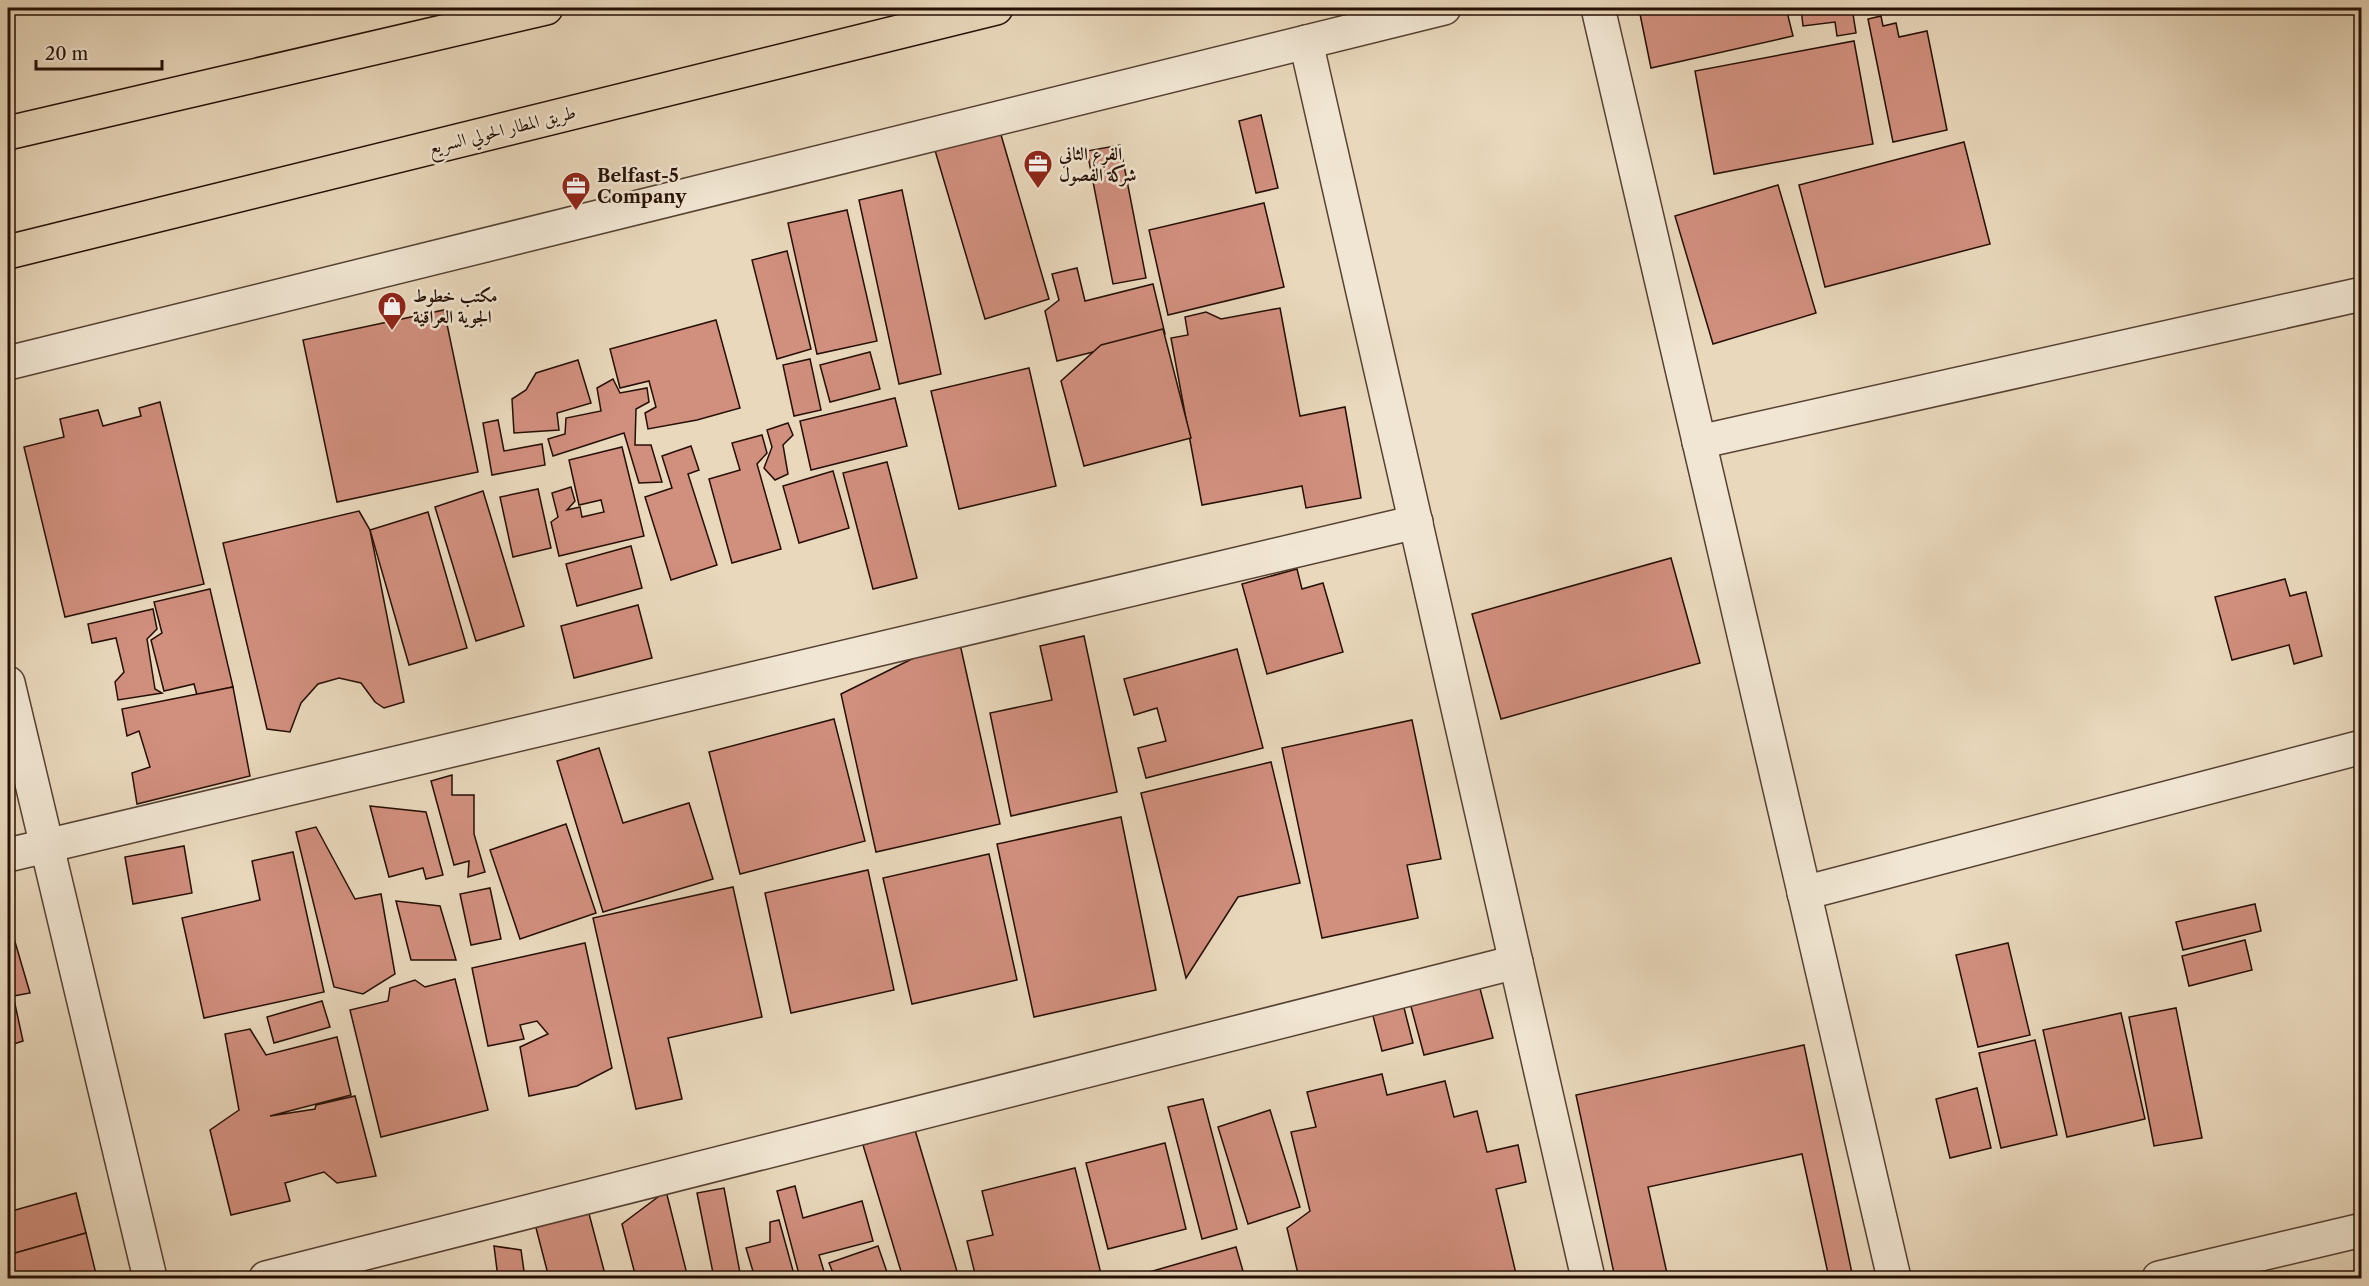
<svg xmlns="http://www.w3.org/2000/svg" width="2369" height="1286" viewBox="0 0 2369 1286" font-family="'Libre Caslon Text',Amiri,serif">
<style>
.building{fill:#d18f7e;stroke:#260f05;stroke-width:1.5}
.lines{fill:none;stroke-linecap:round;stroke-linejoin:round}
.minor-casing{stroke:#574133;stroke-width:36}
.tertiary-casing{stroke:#574133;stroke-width:36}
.trunk-casing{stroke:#260f05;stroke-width:36}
.minor{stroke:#f1e6d3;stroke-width:33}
.tertiary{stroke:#f1e6d3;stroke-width:33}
.trunk{stroke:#e9d8bc;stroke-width:33}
.labels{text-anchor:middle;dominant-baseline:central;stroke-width:5;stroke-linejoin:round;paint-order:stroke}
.street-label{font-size:18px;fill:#260f05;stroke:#f1e6d3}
.poi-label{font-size:18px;font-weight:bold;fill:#260f05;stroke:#f1e6d3;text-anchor:start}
</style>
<rect width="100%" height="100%" fill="#e9d8bc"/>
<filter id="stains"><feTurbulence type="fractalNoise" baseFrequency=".00333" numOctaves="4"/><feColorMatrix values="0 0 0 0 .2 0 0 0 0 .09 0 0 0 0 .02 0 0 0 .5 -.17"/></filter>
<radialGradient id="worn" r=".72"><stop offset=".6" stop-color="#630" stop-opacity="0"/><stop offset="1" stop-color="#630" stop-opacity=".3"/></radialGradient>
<!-- building -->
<g class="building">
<polygon points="1666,8 1786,8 1793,36 1651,68 1640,14"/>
<polygon points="1801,8 1852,8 1856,33 1837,36 1835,22 1803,26"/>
<polygon points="1881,16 1883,26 1896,23 1899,37 1927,31 1947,130 1893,142 1868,19"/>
<polygon points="1854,41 1873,144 1714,174 1695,71"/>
<polygon points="1261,115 1278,188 1256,193 1239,121"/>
<polygon points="999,128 1049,299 985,319 934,147"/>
<polygon points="1964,142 1990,244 1825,287 1799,185"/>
<polygon points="1120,145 1146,278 1113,284 1087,151"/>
<polygon points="1778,185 1816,313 1713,344 1675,216"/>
<polygon points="902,190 941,374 899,384 859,200"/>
<polygon points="1264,203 1284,287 1168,315 1149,230"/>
<polygon points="847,210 877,341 817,354 788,223"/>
<polygon points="787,251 811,349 777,359 752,260"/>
<polygon points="1077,268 1085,301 1153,284 1165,334 1057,361 1045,311 1059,300 1052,274"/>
<polygon points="1280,308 1300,416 1345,407 1361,498 1306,508 1302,486 1202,505 1171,338 1188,335 1185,317 1206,312 1221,319"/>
<polygon points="444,310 478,472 337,502 303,340"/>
<polygon points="716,320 740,408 697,420 648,429 645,413 656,407 649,381 620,388 610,349"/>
<polygon points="1163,329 1191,438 1084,466 1061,381 1101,345"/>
<polygon points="870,352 880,389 830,402 820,365"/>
<polygon points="810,359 821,410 794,416 783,365"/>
<polygon points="578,360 591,403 557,413 559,430 514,433 512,399 526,390 536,373"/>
<polygon points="1029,368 1056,486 959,509 931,391"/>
<polygon points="613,379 620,393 647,388 649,402 636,409 635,445 651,445 662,482 639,483 624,433 553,456 548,439 565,434 566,418 601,411 597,388"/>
<polygon points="895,398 907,446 811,470 800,421"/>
<polygon points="160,402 204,584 65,617 24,447 64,437 60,419 98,410 103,426 141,416 139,408"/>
<polygon points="498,420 504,451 542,444 545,465 492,475 483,423"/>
<polygon points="788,423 793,435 783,445 788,474 775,480 764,468 772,447 767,430"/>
<polygon points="762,435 767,453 757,464 781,549 732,563 709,479 740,470 732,443"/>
<polygon points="691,446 699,470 688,474 717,565 671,580 645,497 672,488 662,456"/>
<polygon points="622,447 644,536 559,556 551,522 558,517 552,493 571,487 575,501 567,510 580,507 582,517 604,512 601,500 579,505 569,460"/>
<polygon points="887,462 917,578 873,589 843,473"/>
<polygon points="833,471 849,528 799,543 783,486"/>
<polygon points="538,489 551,548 513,557 500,497"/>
<polygon points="483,491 524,626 476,641 435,507"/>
<polygon points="359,511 370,530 404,702 384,708 375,702 361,683 339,678 318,684 301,703 290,732 267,729 223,543"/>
<polygon points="428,512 467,648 409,665 370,530"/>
<polygon points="631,546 642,588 577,606 566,564"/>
<polygon points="1671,558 1700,663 1501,719 1472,614"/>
<polygon points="1297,569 1302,589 1323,583 1343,652 1267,674 1242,584"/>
<polygon points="2285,579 2290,596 2306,592 2322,656 2294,664 2289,645 2232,660 2215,597"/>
<polygon points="210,589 233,687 197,695 194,684 164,691 151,640 162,633 154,602"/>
<polygon points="638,605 652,658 574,678 561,626"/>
<polygon points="153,609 157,629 147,639 155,689 162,693 118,700 115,682 124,672 116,638 92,643 88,624"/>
<polygon points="1084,636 1117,792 1011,816 990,713 1052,700 1040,646"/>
<polygon points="960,644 1000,824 876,852 841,694 928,651"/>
<polygon points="1237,649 1263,748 1146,778 1138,748 1166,741 1157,708 1134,715 1124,679"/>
<polygon points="233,687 250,776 137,804 132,773 150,767 139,731 127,736 122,709"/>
<polygon points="834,719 865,841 740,874 709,752"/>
<polygon points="1412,720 1441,859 1407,865 1418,918 1322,938 1282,748"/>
<polygon points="599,748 623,823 689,803 713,879 603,912 557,761"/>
<polygon points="1271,762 1300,883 1238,897 1186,978 1141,793"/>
<polygon points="452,775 452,795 474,795 474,834 485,872 468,877 469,861 454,865 431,781"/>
<polygon points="370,806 426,812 443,875 426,879 423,868 389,877"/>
<polygon points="1121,817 1156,990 1034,1017 997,844"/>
<polygon points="566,824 596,913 520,939 490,850"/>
<polygon points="316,827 355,899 381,894 395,974 363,994 334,987 296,832"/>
<polygon points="184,846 192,893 133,904 125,857"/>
<polygon points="293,852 324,992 204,1018 182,918 260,900 252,861"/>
<polygon points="989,854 1017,980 912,1004 883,878"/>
<polygon points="868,870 894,990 791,1013 765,893"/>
<polygon points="733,887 762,1017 668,1038 682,1099 636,1109 593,918"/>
<polygon points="490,888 501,939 471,945 460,894"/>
<polygon points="396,901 440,906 456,960 411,960"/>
<polygon points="2255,904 2261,931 2183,950 2176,922"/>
<polygon points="8,918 30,993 8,997"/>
<polygon points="2245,940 2252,970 2189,986 2182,956"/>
<polygon points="585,943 612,1068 577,1086 529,1096 520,1047 548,1034 537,1021 520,1025 524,1039 488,1046 472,968"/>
<polygon points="2008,943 2030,1035 1978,1047 1956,955"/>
<polygon points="455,979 488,1110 381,1137 350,1010 388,1001 390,988 415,980 425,987"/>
<polygon points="1478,981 1493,1038 1424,1055 1409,999"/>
<polygon points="13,995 23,1041 8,1046 8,997"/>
<polygon points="322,1001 330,1027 274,1043 267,1017"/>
<polygon points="1403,1004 1413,1043 1382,1051 1372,1012"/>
<polygon points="2176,1008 2202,1138 2154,1146 2129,1017"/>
<polygon points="2121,1013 2145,1119 2067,1137 2043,1030"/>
<polygon points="250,1029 266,1055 337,1037 351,1095 270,1116 315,1109 316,1105 355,1096 376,1176 337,1183 324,1172 285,1183 290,1201 231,1215 210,1130 239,1110 225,1034"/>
<polygon points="2035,1040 2057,1135 2001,1148 1979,1053"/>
<polygon points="1804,1045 1853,1278 1829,1278 1802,1154 1648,1187 1668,1278 1615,1278 1576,1095"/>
<polygon points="1382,1074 1387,1095 1445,1081 1454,1117 1477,1111 1487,1152 1518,1145 1526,1182 1496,1189 1517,1278 1299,1278 1287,1228 1310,1211 1291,1132 1316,1127 1307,1092"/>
<polygon points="1977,1088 1991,1148 1950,1158 1936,1099"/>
<polygon points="1203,1099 1237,1229 1202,1239 1168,1107"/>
<polygon points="1270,1110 1300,1207 1248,1224 1218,1127"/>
<polygon points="915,1130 959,1278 903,1278 863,1145"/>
<polygon points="1165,1143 1186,1229 1108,1249 1086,1163"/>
<polygon points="1075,1168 1102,1278 976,1278 967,1241 993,1235 982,1191"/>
<polygon points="795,1186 803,1218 862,1201 873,1241 819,1255 826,1278 800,1278 777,1191"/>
<polygon points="724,1188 741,1278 714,1278 697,1193"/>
<polygon points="666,1191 688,1278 636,1278 622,1224"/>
<polygon points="76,1193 86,1233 8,1255 8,1212"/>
<polygon points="588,1210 606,1278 549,1278 535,1224"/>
<polygon points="779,1220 795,1278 755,1278 746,1248 770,1242 770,1222"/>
<polygon points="86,1233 97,1278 8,1278 8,1255"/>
<polygon points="494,1246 521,1250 525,1278 498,1278"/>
<polygon points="878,1246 889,1278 835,1278 829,1263"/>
<polygon points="1236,1247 1245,1278 1132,1278 1132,1277"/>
</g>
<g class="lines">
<!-- minor casing -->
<g class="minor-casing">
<g id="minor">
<polyline points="1598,8 1894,1278"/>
<polyline points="1306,42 1588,1278"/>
<polyline points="1699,442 2362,294"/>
<polyline points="8,683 150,1278"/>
<polyline points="8,855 1416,522"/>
<polyline points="1804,893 2362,747"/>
<polyline points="266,1278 1516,962"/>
<polyline points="2159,1278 2362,1230"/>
</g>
</g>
<!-- tertiary casing -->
<g class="tertiary-casing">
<polyline id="tertiary" points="8,363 1444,8"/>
</g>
<!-- trunk casing -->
<g class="trunk-casing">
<g id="trunk">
<polyline points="8,133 546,8"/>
<polyline points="8,252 996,8"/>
</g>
</g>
<!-- minor -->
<use href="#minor" class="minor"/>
<!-- tertiary -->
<use href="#tertiary" class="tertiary"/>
<!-- trunk -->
<use href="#trunk" class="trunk"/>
</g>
<!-- icons -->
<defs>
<g id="office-pin" transform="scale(1.5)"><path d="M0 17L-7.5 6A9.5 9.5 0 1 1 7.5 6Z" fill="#8f2418" stroke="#f1e6d3"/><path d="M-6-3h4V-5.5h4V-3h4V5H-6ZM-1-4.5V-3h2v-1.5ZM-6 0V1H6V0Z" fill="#fff"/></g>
<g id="shop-pin" transform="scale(1.5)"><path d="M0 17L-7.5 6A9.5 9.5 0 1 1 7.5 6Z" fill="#8f2418" stroke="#f1e6d3"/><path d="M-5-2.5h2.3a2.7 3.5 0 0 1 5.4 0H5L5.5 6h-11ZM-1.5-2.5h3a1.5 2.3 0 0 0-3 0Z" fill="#fff"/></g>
</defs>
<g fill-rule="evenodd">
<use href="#office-pin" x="1038" y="164"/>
<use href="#office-pin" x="576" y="186"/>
<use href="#shop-pin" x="392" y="306"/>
</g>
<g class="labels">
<!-- street labels -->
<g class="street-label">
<text transform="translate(502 130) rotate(-14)">طريق المطار الحولي السريع</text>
</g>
<!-- poi labels -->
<g class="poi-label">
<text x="1059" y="154">الفرع الثاني<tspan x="1059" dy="21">شركة الفصول</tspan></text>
<text x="597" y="176">Belfast-5<tspan x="597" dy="21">Company</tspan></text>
<text x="413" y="296">مكتب خطوط<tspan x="413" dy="21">الجوية العراقية</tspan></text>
</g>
</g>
<!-- margin -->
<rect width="2369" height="1286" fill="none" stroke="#e9d8bc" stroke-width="30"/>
<rect x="9" y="9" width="2351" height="1268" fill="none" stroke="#260f05" stroke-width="3"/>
<rect x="15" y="15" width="2339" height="1256" fill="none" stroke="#260f05" stroke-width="1.5"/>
<!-- scale -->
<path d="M36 60v9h126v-9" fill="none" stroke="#260f05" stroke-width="3"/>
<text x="45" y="60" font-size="18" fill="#260f05" stroke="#f1e6d3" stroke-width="4.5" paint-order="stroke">20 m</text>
<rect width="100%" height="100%" filter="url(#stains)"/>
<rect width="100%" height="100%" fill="url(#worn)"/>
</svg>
